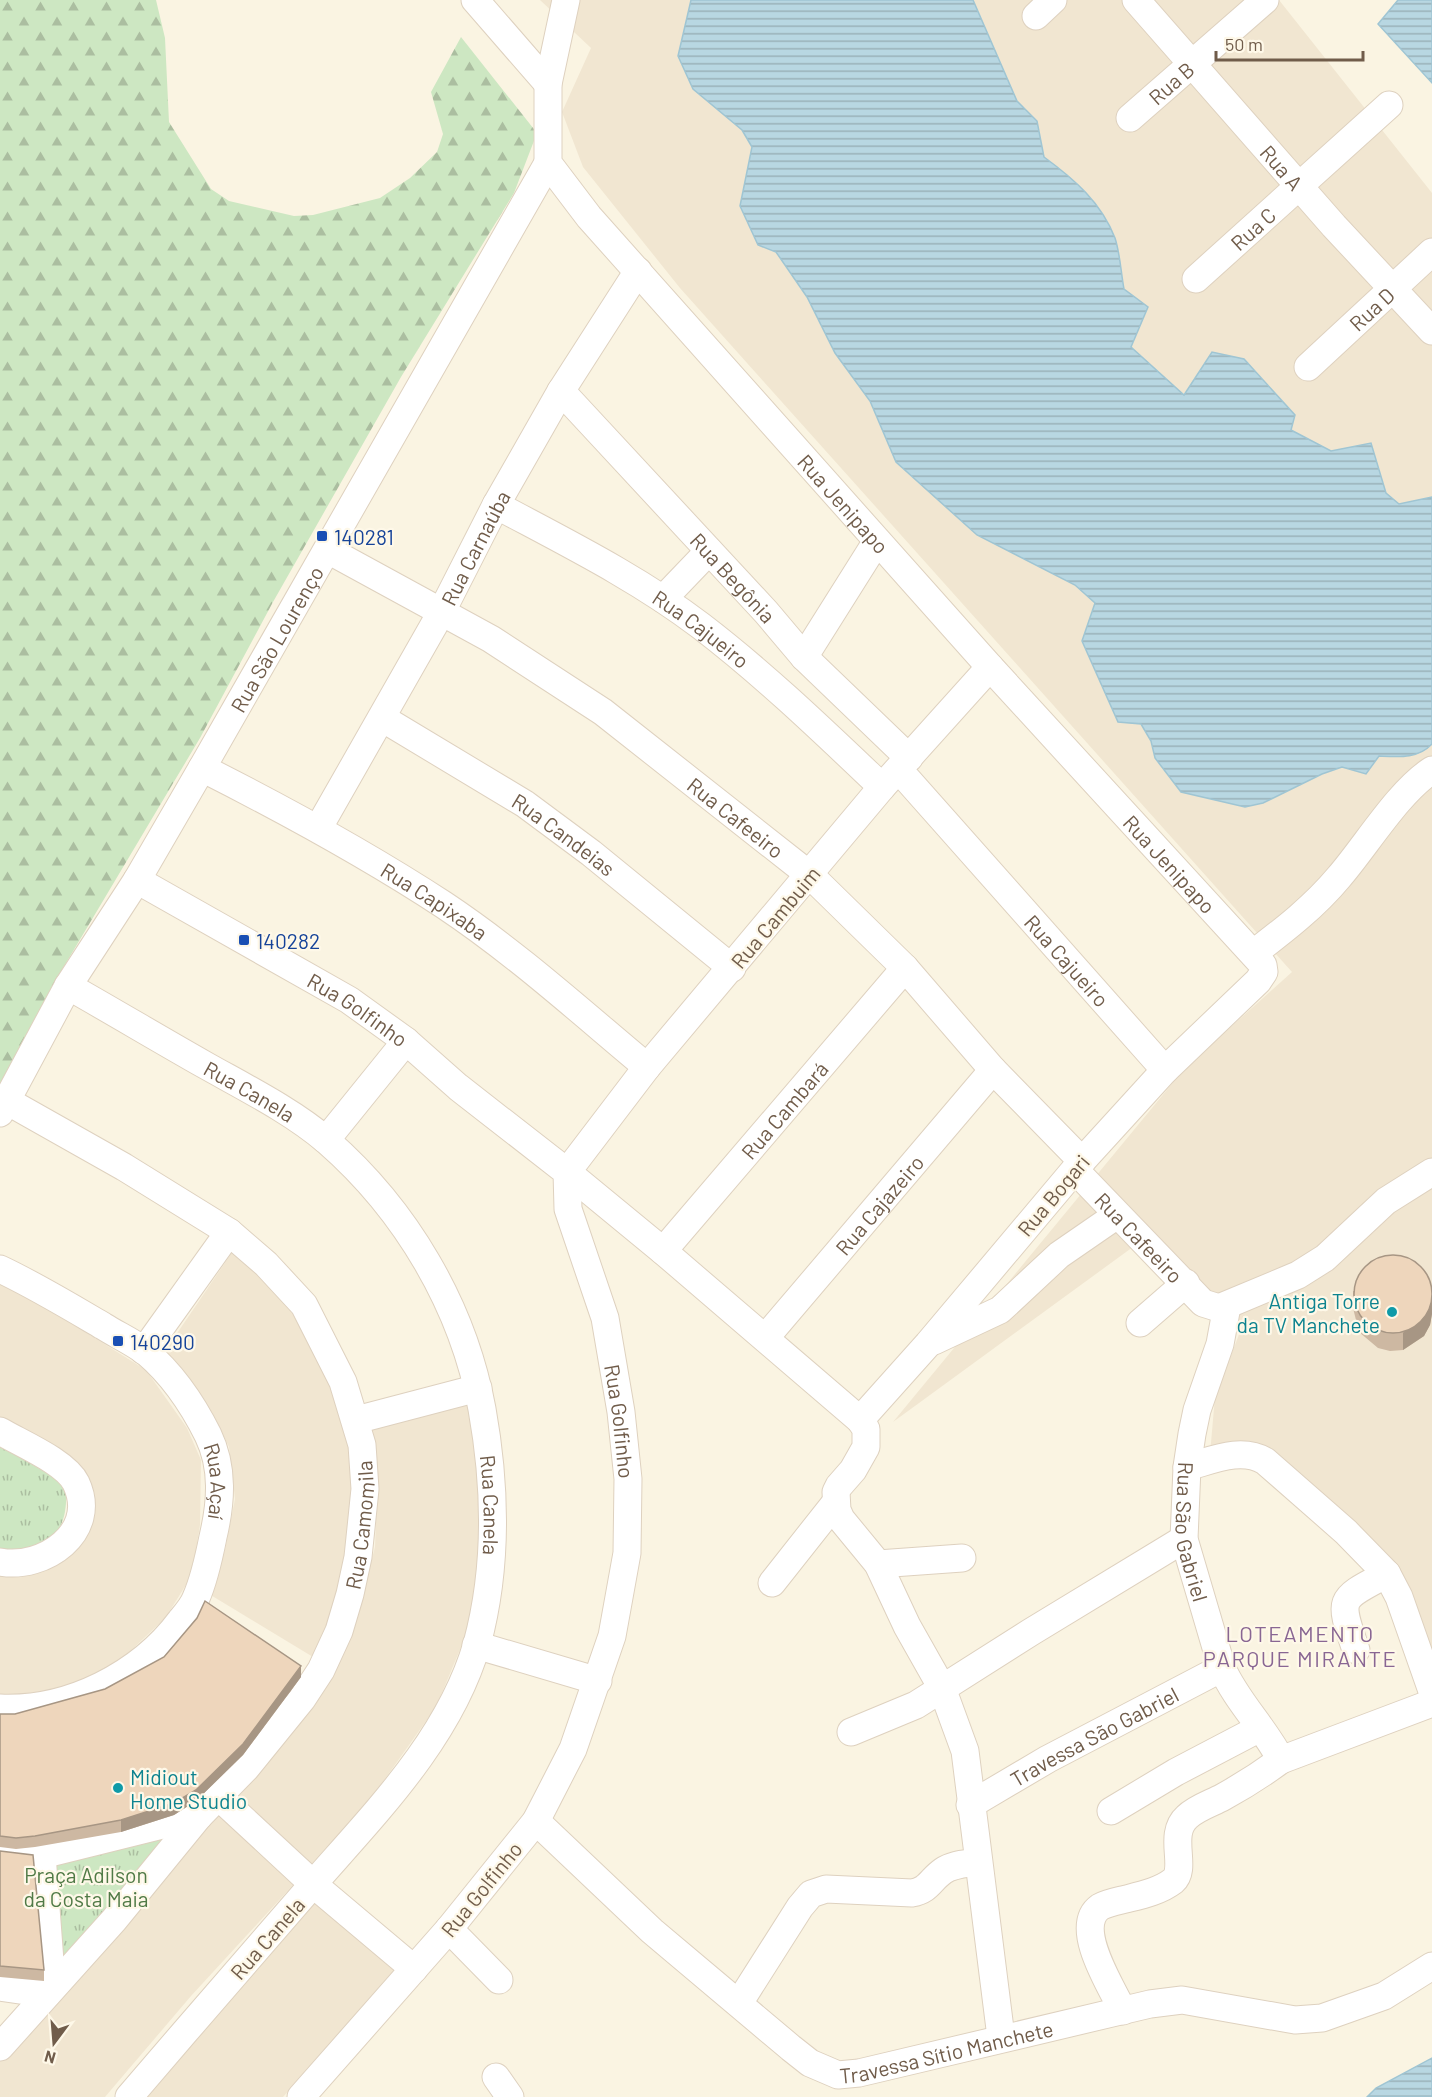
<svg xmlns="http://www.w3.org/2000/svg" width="1432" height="2097" viewBox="0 0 1432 2097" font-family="Barlow,sans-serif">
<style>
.residential{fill:#f1e6d1}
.forest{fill:url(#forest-firs)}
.park{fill:url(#park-tufts)}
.water{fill:url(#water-rules);stroke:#9fc5d3;stroke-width:1.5}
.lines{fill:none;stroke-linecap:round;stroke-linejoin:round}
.minor-casing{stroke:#ded1bf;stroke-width:29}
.minor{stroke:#fff;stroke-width:27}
.wall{fill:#cdb8a2}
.shaded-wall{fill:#a79684}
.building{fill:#eed6bc;stroke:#a79684;stroke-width:1.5}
.transit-dot{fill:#1a4fb4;stroke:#fef8e8;stroke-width:2}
.culture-dot{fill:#0f9aa8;stroke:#fef8e8;stroke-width:2}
.labels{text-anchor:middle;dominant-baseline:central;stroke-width:4.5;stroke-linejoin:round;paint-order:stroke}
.street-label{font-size:21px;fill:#705c4a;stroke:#fef8e8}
.transit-label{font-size:21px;fill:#164399;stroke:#fef8e8;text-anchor:start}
.culture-label{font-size:21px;fill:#0d838f;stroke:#fef8e8;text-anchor:end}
.park-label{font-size:21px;fill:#507a46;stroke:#fef8e8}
.neighbourhood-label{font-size:22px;letter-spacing:1.5px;fill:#896693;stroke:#fef8e8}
</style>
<defs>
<pattern id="forest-firs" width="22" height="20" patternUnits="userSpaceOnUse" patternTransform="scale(1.5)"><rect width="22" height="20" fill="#cde7c2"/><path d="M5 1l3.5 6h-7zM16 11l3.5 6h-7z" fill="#abbea0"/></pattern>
<pattern id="park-tufts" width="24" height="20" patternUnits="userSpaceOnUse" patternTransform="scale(1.5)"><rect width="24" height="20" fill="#cde7c2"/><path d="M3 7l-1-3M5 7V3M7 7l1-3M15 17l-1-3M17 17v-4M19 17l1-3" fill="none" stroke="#abbea0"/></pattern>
<pattern id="water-rules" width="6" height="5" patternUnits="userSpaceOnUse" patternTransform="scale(1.5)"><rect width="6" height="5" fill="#b8d7e2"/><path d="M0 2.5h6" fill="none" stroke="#9ab2b9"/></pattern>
</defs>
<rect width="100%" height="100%" fill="#faf4e2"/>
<!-- residential -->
<g class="residential">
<polygon points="540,0 1279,0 1432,193 1432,1650 1418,1620 1250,1449 1210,1454 1215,1397 1243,1324 1148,1236 893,1422 1185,1068 1292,972 680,288 583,167 562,112 591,48"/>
<polygon points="233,1251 275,1287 313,1346 339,1398 349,1446 354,1502 352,1555 318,1660 209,1594 225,1550 235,1499 229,1447 212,1412 165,1351"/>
<polygon points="0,1279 146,1370 187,1428 201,1460 200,1525 192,1575 166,1617 120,1661 85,1679 56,1689 4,1697 0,1696 0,1570 31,1570 87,1495 0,1420"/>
<polygon points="470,1402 479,1439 482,1562 469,1628 436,1707 375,1793 313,1865 236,1794 355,1624 375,1547 378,1473 368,1424"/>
<polygon points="219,1815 293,1885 191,1996 105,2097 0,2097 0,2058 80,1965"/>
<polygon points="317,1900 398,1970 283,2097 147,2097 258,1964"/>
</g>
<!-- forest -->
<polygon class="forest" points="0,0 156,0 165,38 169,122 211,189 229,201 294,216 313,215 380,198 410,178 437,152 443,134 431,92 461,37 537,133 514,193 401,377 273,602 200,738 63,968 0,1084"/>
<!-- park -->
<g class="park">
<path d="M0,1446L66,1484C69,1537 50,1547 0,1552Z"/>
<polygon points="179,1833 55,1973 54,1858"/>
</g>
<!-- water -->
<g class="water">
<path d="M691,0H973L1017,101L1037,121L1044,157C1074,179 1101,202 1115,238C1120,253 1121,273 1124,289L1148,307L1131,347L1184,395L1212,352L1244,359L1295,415L1291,430L1331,451L1371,443L1386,493L1399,504L1432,497V744C1418,759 1399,757 1379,756L1366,774L1342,767L1322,774L1263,803L1245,807L1181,792L1155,758L1151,741L1141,724L1118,722L1082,641L1095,603L1075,585L977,535L896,462L870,401L835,353L807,297L776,252L758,245L740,206L752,147L742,130L693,89L678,56Z"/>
<polygon points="1398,0 1432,0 1432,83 1378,24"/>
<polygon points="1432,2058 1432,2097 1367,2097 1376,2088"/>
</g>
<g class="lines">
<!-- minor casing -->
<g class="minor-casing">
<g id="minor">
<polyline points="475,0 548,84"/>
<path id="s1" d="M566,0L548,84V163L589,217L990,667L1263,965L1264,972L1258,981L1165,1070L1082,1161L928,1344L860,1420"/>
<path id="s2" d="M1136,0L1334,226L1432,331"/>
<polyline points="1036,16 1053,0"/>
<path id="s3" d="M1130,118L1265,0"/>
<path id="s4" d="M1196,279L1389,105"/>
<path id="s5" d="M1308,367L1432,252"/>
<path id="s6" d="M561,391L766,612L804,657L909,758"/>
<path id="s7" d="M496,505C565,542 638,578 701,626C765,675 824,732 882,787"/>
<path id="s8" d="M328,550L491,639L603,712L811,876L905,968L993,1070L1082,1161"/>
<polyline points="663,599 709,551"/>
<polyline points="804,657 877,541"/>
<polyline points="990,667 882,787 647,1067 567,1172 663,1251 860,1420 866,1429 866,1447 853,1470 839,1486 836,1492 837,1510 841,1519 878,1564 907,1626 942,1688 965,1751 1001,2037"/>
<path id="s9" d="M382,718L525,804L591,853L732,968"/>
<path id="s10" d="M202,768C285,810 366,854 444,905C516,953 581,1012 647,1067"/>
<path id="s11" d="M899,770L1165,1070"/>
<path id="s12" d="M319,827L442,611L496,505L561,391L638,271"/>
<path id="s13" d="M137,880L349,1000L406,1041L458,1087L567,1172L568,1209L605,1318L621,1412L628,1479L627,1553L612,1636L573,1749L536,1821L449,1929L301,2097"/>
<path d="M1254,953C1284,930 1314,907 1339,877C1366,846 1398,792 1432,770"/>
<path id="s14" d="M68,986C114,1012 159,1039 205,1065C244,1087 292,1111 327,1141C406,1210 463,1306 482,1409C496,1487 498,1566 477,1644C449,1741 371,1817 307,1891C248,1959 188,2028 129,2097"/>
<path id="s15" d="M0,1113L68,986L137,880L202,768L548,163"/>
<polyline points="326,1140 406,1041"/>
<path id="s16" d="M1075,1170L1203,1303L1219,1308L1298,1275L1325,1258L1386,1201L1432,1172"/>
<path id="s17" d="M663,1251L905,968"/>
<path id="s18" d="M0,1269C36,1286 69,1306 103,1326C117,1335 133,1342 146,1352C172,1374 193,1405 208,1435C224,1468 221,1503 213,1537C209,1557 204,1580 196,1598C193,1606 186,1614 181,1620C140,1675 69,1711 0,1708"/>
<path id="s19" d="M1227,1306L1220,1344L1197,1410L1192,1434L1187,1467L1184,1539L1222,1668C1237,1702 1264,1727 1281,1760L1432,1703"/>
<polyline points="1140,1323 1186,1283"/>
<path id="s20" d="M766,1337L993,1070"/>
<polyline points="934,1341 1000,1310 1059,1255 1117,1215"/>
<polyline points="144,1351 229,1232"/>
<polyline points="356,1420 478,1388"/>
<path d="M0,1431C20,1443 66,1462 76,1483C99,1532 44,1570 0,1562"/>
<path d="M1187,1467C1213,1460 1241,1447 1265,1461L1346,1532L1387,1574L1399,1597L1432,1691"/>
<polyline points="878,1564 962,1558"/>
<polyline points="772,1583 836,1502"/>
<polyline points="476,1645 598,1681"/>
<path d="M1356,1650C1338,1597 1338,1600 1387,1574"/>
<polyline points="851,1732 916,1705 1031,1632 1184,1539"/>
<polyline points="218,1796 313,1884 414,1969"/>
<path id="s21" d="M970,1805L1048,1759L1222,1668"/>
<polyline points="1111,1811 1176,1772 1260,1728"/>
<path id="s22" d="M536,1821L652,1931L791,2048L810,2063L838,2075L859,2073L1150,2004L1182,2000L1295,2020L1322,2018L1384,1996L1432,1966"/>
<path id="s23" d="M0,1853L42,1855L199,1816L246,1768L302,1699L321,1670L339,1631L350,1594L358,1557L365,1489L362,1445L343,1382L304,1305L266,1264L229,1232L124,1167L7,1101"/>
<polyline points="42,1855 52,1988"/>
<polyline points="449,1929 499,1980"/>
<polyline points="0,1987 47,1994"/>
<path d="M739,2003L800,1907L811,1894L826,1889L912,1893C929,1890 930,1880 943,1871C953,1864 966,1864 977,1862"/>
<path d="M1123,2011C1112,1988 1072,1927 1100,1907C1107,1903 1118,1901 1126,1899C1142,1895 1160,1891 1173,1881C1188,1868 1167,1835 1187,1817C1196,1808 1212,1803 1223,1797C1243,1786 1262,1774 1281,1760"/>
<polyline points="0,2047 114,1920 199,1816"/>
<polyline points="496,2077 510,2097"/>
</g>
</g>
<!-- minor -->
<use href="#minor" class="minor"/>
</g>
<!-- wall -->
<g class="wall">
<polygon points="1353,1291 1432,1294 1432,1314 1430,1325 1424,1336 1403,1350 1390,1351 1378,1348 1359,1332 1353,1308"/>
<polygon points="197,1618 301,1677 243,1755 196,1801 174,1815 121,1832 35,1847 16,1849 0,1847 0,1714 15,1714 105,1689 164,1657"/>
<polygon points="0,1851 44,1970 44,1981 0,1977"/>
</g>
<!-- shaded-wall -->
<g class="shaded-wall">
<polygon points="1432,1297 1432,1314 1430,1325 1424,1336 1403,1350 1403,1333"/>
<polygon points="301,1666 301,1677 243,1755 196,1801 174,1815 121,1832 121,1820"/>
</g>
<!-- building -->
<g class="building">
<circle cx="1393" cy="1294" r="39"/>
<polygon points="205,1601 301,1666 243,1744 196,1790 174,1803 121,1820 35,1836 16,1838 0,1836 0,1714 15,1714 105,1689 164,1657 197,1618"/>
<polygon points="0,1851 33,1855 44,1970 0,1966"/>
</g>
<!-- markers -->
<g class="transit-dot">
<rect x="316" y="530" width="12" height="12" rx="3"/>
<rect x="238" y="934" width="12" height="12" rx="3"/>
<rect x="112" y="1335" width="12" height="12" rx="3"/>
</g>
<g class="culture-dot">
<circle cx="1392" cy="1312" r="6"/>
<circle cx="118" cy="1788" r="6"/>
</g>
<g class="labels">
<!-- street labels -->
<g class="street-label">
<text stroke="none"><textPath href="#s3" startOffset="54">Rua B</textPath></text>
<text stroke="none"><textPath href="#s2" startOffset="222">Rua A</textPath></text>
<text stroke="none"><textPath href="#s4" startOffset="76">Rua C</textPath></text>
<text stroke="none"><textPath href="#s5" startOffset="86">Rua D</textPath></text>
<text stroke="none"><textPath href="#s1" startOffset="616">Rua Jenipapo</textPath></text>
<text stroke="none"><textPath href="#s12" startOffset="320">Rua Carnaúba</textPath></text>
<text stroke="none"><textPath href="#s6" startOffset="254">Rua Begônia</textPath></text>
<text stroke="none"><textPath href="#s7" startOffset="240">Rua Cajueiro</textPath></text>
<text stroke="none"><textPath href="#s15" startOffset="549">Rua São Lourenço</textPath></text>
<text stroke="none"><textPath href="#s8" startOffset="489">Rua Cafeeiro</textPath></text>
<text stroke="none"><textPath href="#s9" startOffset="216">Rua Candeias</textPath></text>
<text stroke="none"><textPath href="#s1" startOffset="1102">Rua Jenipapo</textPath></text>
<text stroke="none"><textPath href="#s10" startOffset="268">Rua Capixaba</textPath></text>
<text transform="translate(775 917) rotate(-50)">Rua Cambuim</text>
<text stroke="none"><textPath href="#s11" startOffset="254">Rua Cajueiro</textPath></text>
<text stroke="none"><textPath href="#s13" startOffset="256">Rua Golfinho</textPath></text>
<text stroke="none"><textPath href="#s14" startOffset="210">Rua Canela</textPath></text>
<text stroke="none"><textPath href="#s17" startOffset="186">Rua Cambará</textPath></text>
<text transform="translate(1053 1195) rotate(-50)">Rua Bogari</text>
<text stroke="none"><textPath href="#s20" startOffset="174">Rua Cajazeiro</textPath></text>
<text stroke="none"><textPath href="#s16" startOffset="93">Rua Cafeeiro</textPath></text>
<text stroke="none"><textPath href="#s13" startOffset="778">Rua Golfinho</textPath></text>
<text stroke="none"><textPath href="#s18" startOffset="320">Rua Açaí</textPath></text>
<text stroke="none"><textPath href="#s14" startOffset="714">Rua Canela</textPath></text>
<text stroke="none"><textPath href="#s23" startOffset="546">Rua Camomila</textPath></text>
<text stroke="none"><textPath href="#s19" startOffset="232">Rua São Gabriel</textPath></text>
<text stroke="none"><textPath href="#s21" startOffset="142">Travessa São Gabriel</textPath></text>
<text transform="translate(481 1889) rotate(-51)">Rua Golfinho</text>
<text transform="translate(267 1938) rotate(-49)">Rua Canela</text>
<text stroke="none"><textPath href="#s22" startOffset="507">Travessa Sítio Manchete</textPath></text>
</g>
<!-- transit labels -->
<g class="transit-label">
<text x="334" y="536">140281</text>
<text x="256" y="940">140282</text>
<text x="130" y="1341">140290</text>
</g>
<!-- culture labels -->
<g class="culture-label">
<text x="1380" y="1300">Antiga Torre<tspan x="1380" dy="24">da TV Manchete</tspan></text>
<text x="130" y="1776" text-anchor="start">Midiout<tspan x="130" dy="24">Home Studio</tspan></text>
</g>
<!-- park labels -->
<g class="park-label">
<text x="86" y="1874">Praça Adilson<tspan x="86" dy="24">da Costa Maia</tspan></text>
</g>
<!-- neighbourhood labels -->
<g class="neighbourhood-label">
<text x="1300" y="1633">LOTEAMENTO<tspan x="1300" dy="25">PARQUE MIRANTE</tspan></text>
</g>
</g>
<!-- north arrow -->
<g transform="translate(54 2043) rotate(196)" stroke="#fef8e8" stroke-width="4.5" paint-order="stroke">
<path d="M0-4.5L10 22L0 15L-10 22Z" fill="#705c4a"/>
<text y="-9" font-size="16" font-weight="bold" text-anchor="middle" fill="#705c4a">N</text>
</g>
<!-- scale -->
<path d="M1216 51v9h147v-9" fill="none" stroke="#705c4a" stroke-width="3"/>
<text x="1225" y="51" font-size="18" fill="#705c4a" stroke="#fef8e8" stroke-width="4.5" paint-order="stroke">50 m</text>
</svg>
